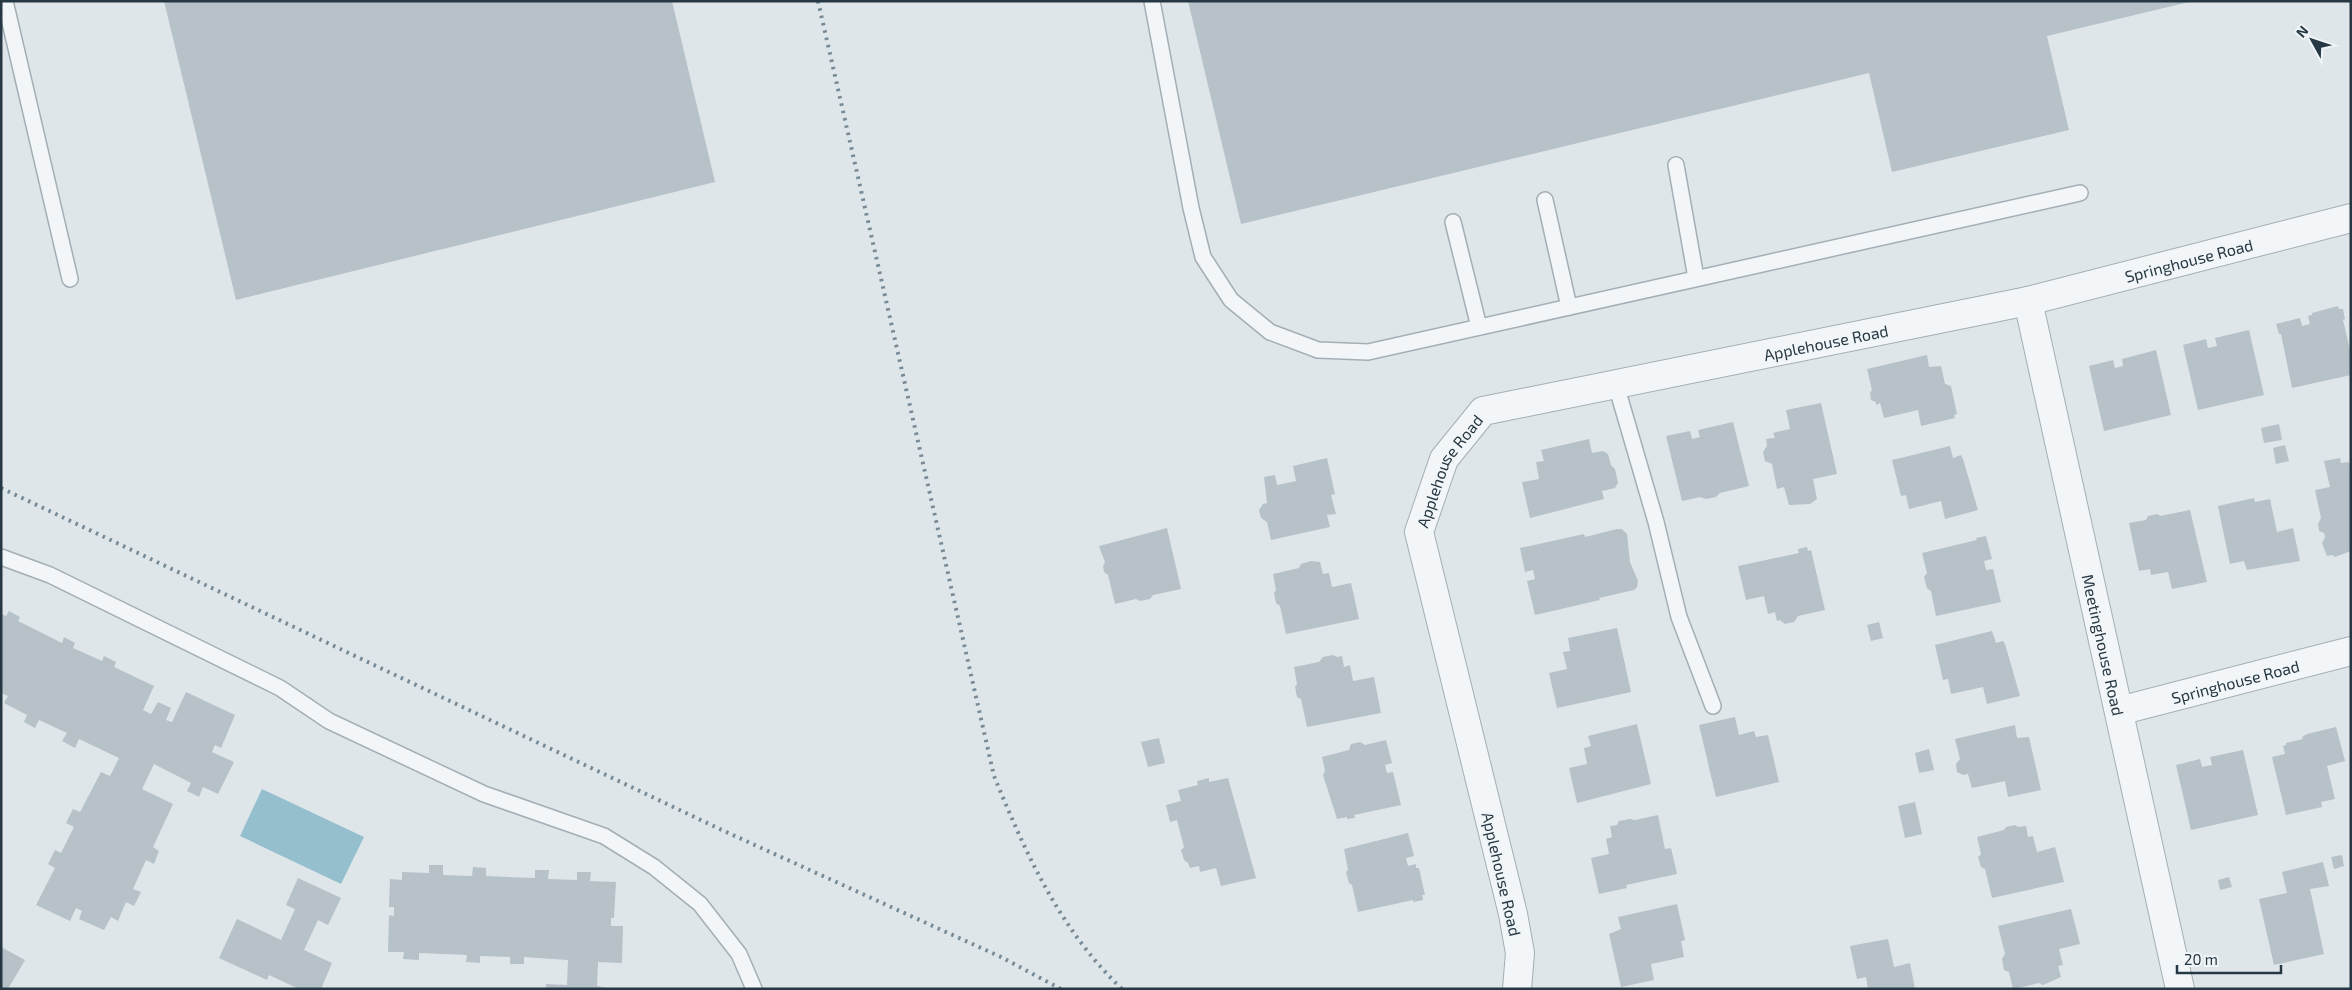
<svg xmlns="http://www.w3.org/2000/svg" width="2352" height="990" viewBox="0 0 2352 990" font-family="'Exo 2',sans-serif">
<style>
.water{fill:#96bfce}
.building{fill:#b6c1c8}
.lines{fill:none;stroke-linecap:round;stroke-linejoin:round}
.service-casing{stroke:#a4aeb5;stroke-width:18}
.minor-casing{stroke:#a4aeb5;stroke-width:30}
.service{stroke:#f2f6f8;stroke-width:15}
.minor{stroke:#f2f6f8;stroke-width:28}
.rail{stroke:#778a95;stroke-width:4;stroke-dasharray:2.5 5;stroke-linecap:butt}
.labels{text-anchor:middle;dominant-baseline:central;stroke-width:4.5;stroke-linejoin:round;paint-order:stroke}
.street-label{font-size:16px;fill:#263843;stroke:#eff4f7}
</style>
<rect width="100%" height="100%" fill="#dfe6ea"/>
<!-- water -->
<polygon class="water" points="262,789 364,837 341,884 240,836"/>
<!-- building -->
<g class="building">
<polygon points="164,1 672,1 715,182 236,300"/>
<polygon points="1188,1 2188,1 2189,2 2047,36 2069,130 1892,172 1869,73 1241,224"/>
<polygon points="2338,306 2339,309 2343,309 2345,319 2343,320 2351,354 2351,375 2292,388 2281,334 2279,334 2276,324 2300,318 2302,326 2310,324 2308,316 2312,315 2312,313"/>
<polygon points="2249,330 2264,395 2198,410 2183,345 2206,339 2208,348 2217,346 2215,338"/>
<polygon points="2156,350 2171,415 2104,431 2089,366 2113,360 2115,368 2123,366 2122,359"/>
<polygon points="1927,355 1929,367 1941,366 1945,384 1951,386 1957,414 1954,415 1955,418 1921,426 1918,410 1884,418 1880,403 1876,405 1876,402 1871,400 1870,393 1872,390 1867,369"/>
<polygon points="1821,403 1837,474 1813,479 1817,499 1810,504 1789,505 1784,487 1777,489 1772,464 1765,461 1763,452 1767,446 1766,439 1775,438 1773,433 1790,429 1786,410"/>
<polygon points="1733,422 1749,486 1720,493 1716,497 1706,499 1700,497 1682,501 1666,436 1690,431 1692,439 1700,437 1698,430"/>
<polygon points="2279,424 2282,440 2264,443 2261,428"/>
<polygon points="1589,439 1592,453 1603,451 1608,454 1611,465 1615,469 1618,483 1615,488 1602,491 1604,499 1530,518 1522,482 1539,479 1536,462 1544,461 1541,450"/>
<polygon points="2285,445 2289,461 2276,464 2273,448"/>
<polygon points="1950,446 1953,458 1961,455 1963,459 1978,510 1945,519 1941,501 1909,509 1906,495 1901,496 1892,460"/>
<polygon points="1327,458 1335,494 1331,495 1336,514 1327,515 1330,527 1271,540 1267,522 1261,518 1259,510 1263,504 1267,503 1264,477 1275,475 1277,485 1296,481 1293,466"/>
<polygon points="2340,458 2341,463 2349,462 2351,472 2351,551 2335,557 2332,555 2327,556 2322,543 2325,537 2324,533 2319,531 2318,524 2321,518 2315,490 2330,487 2324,461"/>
<polygon points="2254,498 2255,502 2270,499 2277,532 2293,528 2300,561 2247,570 2244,561 2230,564 2218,506"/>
<polygon points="2190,510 2207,582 2172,589 2168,572 2151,575 2150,569 2139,571 2129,523 2146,520 2148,516 2158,514 2160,516"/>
<polygon points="1167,528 1181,589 1153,595 1150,599 1140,601 1136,599 1115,604 1108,575 1104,572 1103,566 1105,562 1099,546"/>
<polygon points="1617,529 1622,529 1627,534 1630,562 1638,581 1637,587 1634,590 1599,598 1600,600 1535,615 1527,581 1535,579 1533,570 1525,572 1520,548 1584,534 1585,537"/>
<polygon points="1986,536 1992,559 1984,561 1986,570 1993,569 2001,602 1936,616 1931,591 1927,588 1924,577 1927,573 1922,553 1977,540 1976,538"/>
<polygon points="1807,547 1808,551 1811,550 1825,610 1798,616 1794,622 1785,624 1780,620 1777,621 1775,612 1768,614 1764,596 1746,600 1738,566 1799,553 1798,549"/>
<polygon points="1311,561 1320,562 1323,574 1329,573 1332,587 1351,583 1359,619 1286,634 1280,606 1276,603 1274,593 1276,590 1273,574 1299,568 1301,564"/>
<polygon points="9,611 20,617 18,621 62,643 64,637 75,643 73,648 102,661 104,656 116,662 114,667 154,686 143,710 151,714 158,702 171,708 166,720 172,722 186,692 235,715 221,748 215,745 212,752 234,762 218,794 203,787 199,797 187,791 191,783 154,764 142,789 173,804 153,847 159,851 154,864 146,860 133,889 141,892 134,906 126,902 118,921 111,917 104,930 79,919 82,911 76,908 70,921 36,905 55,868 48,864 55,850 61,853 74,827 66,823 73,809 80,812 101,772 110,776 119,758 79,739 75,748 62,741 67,733 39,720 35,728 24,722 27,715 4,703 8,696 1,693 1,614 6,616"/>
<polygon points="1879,622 1883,638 1871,641 1867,625"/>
<polygon points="1617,628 1631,692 1557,708 1549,673 1567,669 1563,652 1570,651 1568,638"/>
<polygon points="1992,631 1996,643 2003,641 2005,644 2020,696 1987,704 1983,687 1951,694 1948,679 1943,680 1935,645"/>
<polygon points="1333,655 1337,657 1342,656 1344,667 1350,665 1353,681 1374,677 1381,713 1307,727 1301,699 1297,697 1295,687 1297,684 1294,667 1319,662 1323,657"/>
<polygon points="1735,717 1739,735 1754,731 1756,737 1768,735 1779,782 1716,797 1699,725"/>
<polygon points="1637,724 1651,784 1577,803 1569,768 1587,764 1584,748 1591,746 1588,736"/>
<polygon points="2015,725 2017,738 2029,737 2041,790 2008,797 2005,781 1972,788 1968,774 1963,775 1957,772 1956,764 1960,759 1955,739"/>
<polygon points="2336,727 2345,761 2327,766 2335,799 2321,802 2322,807 2286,815 2272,757 2285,754 2283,746 2286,745 2286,743 2303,739 2302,737 2307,734"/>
<polygon points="1159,738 1165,763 1148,767 1141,742"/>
<polygon points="1386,740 1392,763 1385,765 1387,773 1393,772 1401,805 1354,815 1355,818 1347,819 1347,817 1337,819 1323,775 1325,770 1322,757 1349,750 1351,744 1360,742 1365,745"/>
<polygon points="1929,749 1934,770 1919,773 1915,753"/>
<polygon points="2243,750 2258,815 2191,830 2176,765 2200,759 2202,767 2212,765 2210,757"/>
<polygon points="1209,778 1209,782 1228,778 1256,878 1221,886 1216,868 1200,872 1199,866 1190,868 1188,863 1184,860 1181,850 1184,847 1177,820 1170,822 1166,805 1181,801 1178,790 1198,785 1197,781"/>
<polygon points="1915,802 1922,834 1905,838 1898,806"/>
<polygon points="1658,815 1665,849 1671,848 1677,874 1626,885 1627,888 1599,894 1591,858 1609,854 1606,839 1612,837 1610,826 1617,825 1619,821 1630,819 1635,820"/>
<polygon points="2015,825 2018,827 2026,826 2028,837 2033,836 2037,852 2055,847 2064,882 1992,898 1985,869 1981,867 1978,857 1981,854 1977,837 2004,830 2006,827"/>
<polygon points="1408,833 1414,856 1406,858 1408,866 1416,864 1416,868 1419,868 1425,895 1422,895 1423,900 1413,902 1413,900 1358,912 1352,885 1349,883 1346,872 1348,870 1344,849"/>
<polygon points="2342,855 2344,866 2334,869 2331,857"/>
<polygon points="2323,862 2329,886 2310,889 2324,954 2274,965 2259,899 2287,893 2282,872"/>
<polygon points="429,865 443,865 443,875 472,876 473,867 486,868 486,876 535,878 535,870 549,870 548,879 577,880 577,872 591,872 590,881 616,882 614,918 611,918 611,926 623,926 622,963 598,962 597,986 613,989 546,989 546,984 567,985 568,960 524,957 524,964 510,964 510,957 480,956 480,963 466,962 467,955 419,953 419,960 403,959 404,952 388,952 389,915 394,916 394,907 389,907 390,879 402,880 402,872 429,873"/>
<polygon points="2229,877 2232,887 2220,890 2218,880"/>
<polygon points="298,878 341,898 328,925 318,920 304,950 332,963 321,989 299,989 269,975 267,980 219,958 237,919 281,940 295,909 286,905"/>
<polygon points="1677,904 1685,940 1681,941 1684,957 1651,964 1654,980 1621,987 1609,934 1621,929 1618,917"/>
<polygon points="2071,909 2080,944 2059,949 2063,965 2058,966 2061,977 2043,985 2039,983 2013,989 2009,972 2004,970 2002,959 2005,954 1998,926"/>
<polygon points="1888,939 1894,967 1910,963 1915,989 1868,989 1866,977 1857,979 1850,946"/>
<polygon points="1,947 25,960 8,989 1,989"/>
</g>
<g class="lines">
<!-- service casing -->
<g class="service-casing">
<g id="service">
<polyline points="5,1 70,279"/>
<polyline points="1152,1 1191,208 1203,257 1231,300 1270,332 1318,350 1368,352 2080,193"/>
<polyline points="1676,165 1696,278"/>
<polyline points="1545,200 1569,307"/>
<polyline points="1453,222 1479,327"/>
<polyline points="1616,385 1656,522 1679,617 1713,706"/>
<polyline points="1,557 50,575 280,688 329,721 484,794 604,836 654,867 700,904 739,954 754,989"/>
</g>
</g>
<!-- minor casing -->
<g class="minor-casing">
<g id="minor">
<path id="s1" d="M2028,301L2180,989"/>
<path id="s2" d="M2119,711L2351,651"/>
<path id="s3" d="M1517,989L1520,953L1513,914L1419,532L1444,459L1483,411L2028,301L2351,218"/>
</g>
</g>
<!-- service -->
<use href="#service" class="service"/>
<!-- minor -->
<use href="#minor" class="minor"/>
<!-- rail -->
<g class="rail">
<path d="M818,1L994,776C1026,854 1060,930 1122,989"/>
<polyline points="1,488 724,831 1001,957 1061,989"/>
</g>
</g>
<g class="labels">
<!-- street labels -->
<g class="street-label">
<text stroke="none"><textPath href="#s3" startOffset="1330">Springhouse Road</textPath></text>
<text stroke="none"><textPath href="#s3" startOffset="958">Applehouse Road</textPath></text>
<text stroke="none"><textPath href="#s3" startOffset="538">Applehouse Road</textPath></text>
<text stroke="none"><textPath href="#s1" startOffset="352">Meetinghouse Road</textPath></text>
<text stroke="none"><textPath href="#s2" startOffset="120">Springhouse Road</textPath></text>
<text transform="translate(1502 874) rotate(77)">Applehouse Road</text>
</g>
</g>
<!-- border -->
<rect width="2352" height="990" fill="none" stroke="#263843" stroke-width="5"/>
<!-- north arrow -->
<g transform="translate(2312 40) rotate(310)" stroke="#eff4f7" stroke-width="4" paint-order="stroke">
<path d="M0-4L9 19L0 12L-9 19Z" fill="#263843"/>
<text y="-8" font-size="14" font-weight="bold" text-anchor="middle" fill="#263843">N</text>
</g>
<!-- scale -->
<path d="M2177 965v8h104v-8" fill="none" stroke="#263843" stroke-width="2.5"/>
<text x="2184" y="965" font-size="15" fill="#263843" stroke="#eff4f7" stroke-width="4" paint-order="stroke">20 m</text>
</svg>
